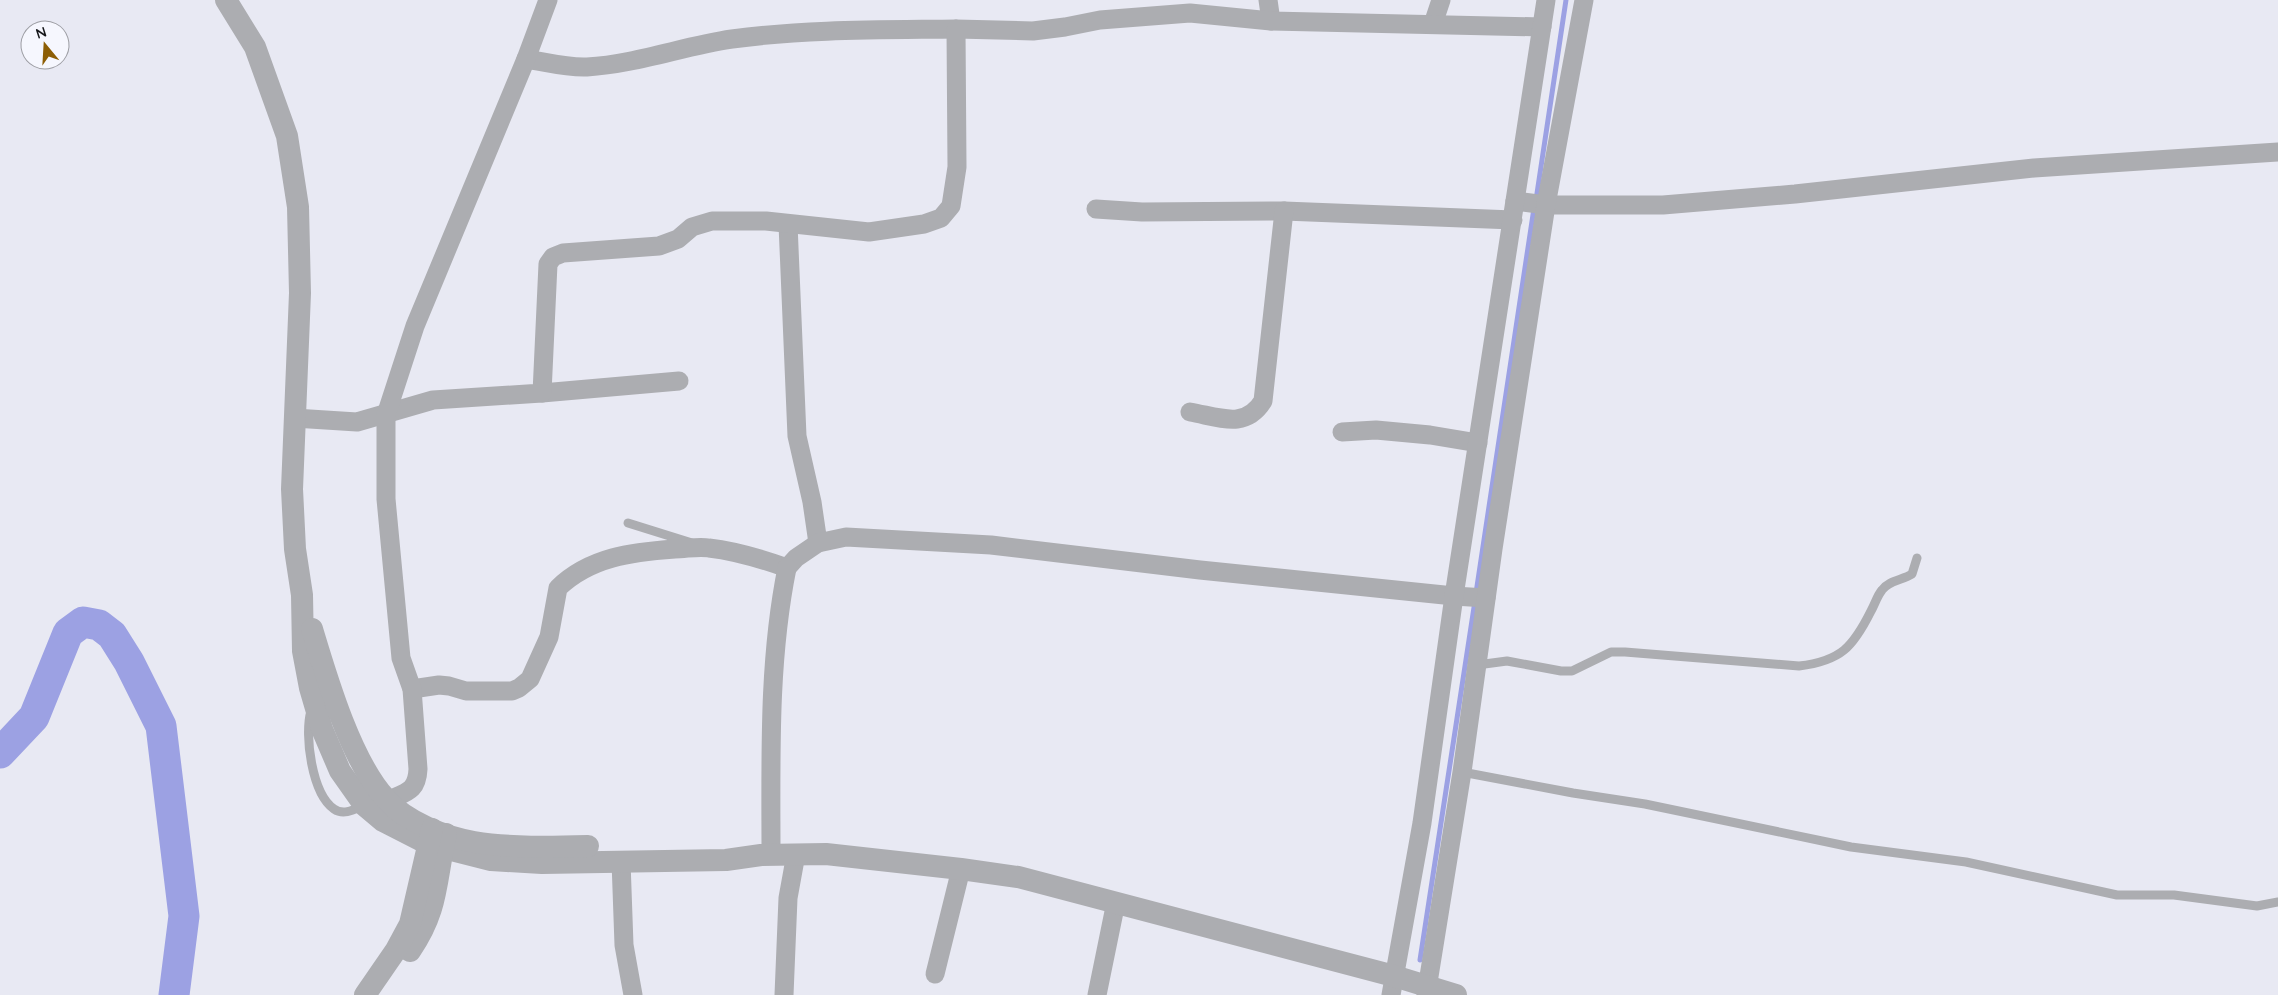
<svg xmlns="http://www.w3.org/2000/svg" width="2278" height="995" viewBox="0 0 2278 995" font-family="Quicksand,sans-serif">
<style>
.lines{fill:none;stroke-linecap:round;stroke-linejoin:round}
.stream{stroke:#9ca1e3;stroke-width:5}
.river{stroke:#9ca1e3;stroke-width:31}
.service{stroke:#acadb1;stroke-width:9}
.minor{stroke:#acadb1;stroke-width:19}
.tertiary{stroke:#acadb1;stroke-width:22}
</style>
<rect width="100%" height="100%" fill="#e8e9f3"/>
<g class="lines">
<!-- stream -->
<g class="stream">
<polyline points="1536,200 1566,0"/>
<polyline points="1476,593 1534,208"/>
<polyline points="1420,960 1475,601"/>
</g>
<!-- river -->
<polyline class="river" points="0,753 34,717 68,633 83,622 99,625 112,635 129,662 161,726 184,916 174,995"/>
<!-- service -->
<g class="service">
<polyline points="628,523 692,543"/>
<path d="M1477,665L1507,661L1561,671H1572L1611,652H1625L1799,666C1841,661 1853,647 1871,611C1875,604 1877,596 1882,590C1889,580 1903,580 1912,574L1917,558"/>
<path d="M311,711C304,735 312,794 334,809C344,816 355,809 364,805"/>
<polyline points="1462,772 1573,793 1645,804 1851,847 1966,862 2117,895 2174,895 2257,906 2278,902"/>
</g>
<!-- minor -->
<g class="minor">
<polyline points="1268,0 1271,21"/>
<polyline points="1433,24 1441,0"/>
<path d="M526,59C546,62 567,68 587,67C636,64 684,46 732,39C807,29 882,30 956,29"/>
<polyline points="1515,201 1546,205 1663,205 1795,194 2034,168 2278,152"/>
<polyline points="1096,209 1142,212 1284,211 1513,220"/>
<polyline points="788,224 797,436 812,502 818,543"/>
<polyline points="542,393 679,381"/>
<path d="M1190,412C1219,417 1245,430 1263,401L1284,211"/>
<polyline points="294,418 357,422 433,400 542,393 548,264 553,257 563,253 659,246 678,239 692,227 712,221 766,221 869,232 924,224 941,218 951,206 957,167 956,29 1033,31 1065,27 1100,20 1190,13 1271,21 1542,27"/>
<polyline points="1342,432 1376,430 1430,435 1478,443"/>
<path d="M412,689L439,685L449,686L466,691H512L519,688L530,679L549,637L558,588C590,557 632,552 675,549C686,549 698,546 709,548C735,551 762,559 787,568L796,558L818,543L846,537L991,545L1200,570L1454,596L1486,598"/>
<path d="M387,801C406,792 417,792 418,769L412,689L401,658L386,499V415L415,326L526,59L548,0"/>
<path d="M771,855C771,759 768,662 787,568"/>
<polyline points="621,861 624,945 633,995"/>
<polyline points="935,974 961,869"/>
<polyline points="784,995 788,898 796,854"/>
<polyline points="1097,995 1116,902"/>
<polyline points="1391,995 1422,823 1454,596 1546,0"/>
<polyline points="1426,995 1462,772 1493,549 1546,205 1584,0"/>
</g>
<!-- tertiary -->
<g class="tertiary">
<polyline points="226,0 255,47 287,136 298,207 300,293 292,489 295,549 302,595 303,651 310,688 322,729 340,771 364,805 383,821 428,844 491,860 542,863 726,860 761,855 826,854 961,869 1018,877 1394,976 1456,995"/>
<path d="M312,629C327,679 351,761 386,799C406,822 445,837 474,842C511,848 551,847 588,846"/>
<path d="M410,951C439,909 435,881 446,834"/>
<polyline points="365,995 396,950 410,924 432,829"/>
</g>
</g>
<!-- north arrow -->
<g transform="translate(45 45) rotate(342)"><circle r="24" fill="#f6f7fe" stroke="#9c9da3"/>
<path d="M0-4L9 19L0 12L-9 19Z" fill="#8d5e05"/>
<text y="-8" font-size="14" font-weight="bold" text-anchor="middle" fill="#16171a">N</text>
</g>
</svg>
